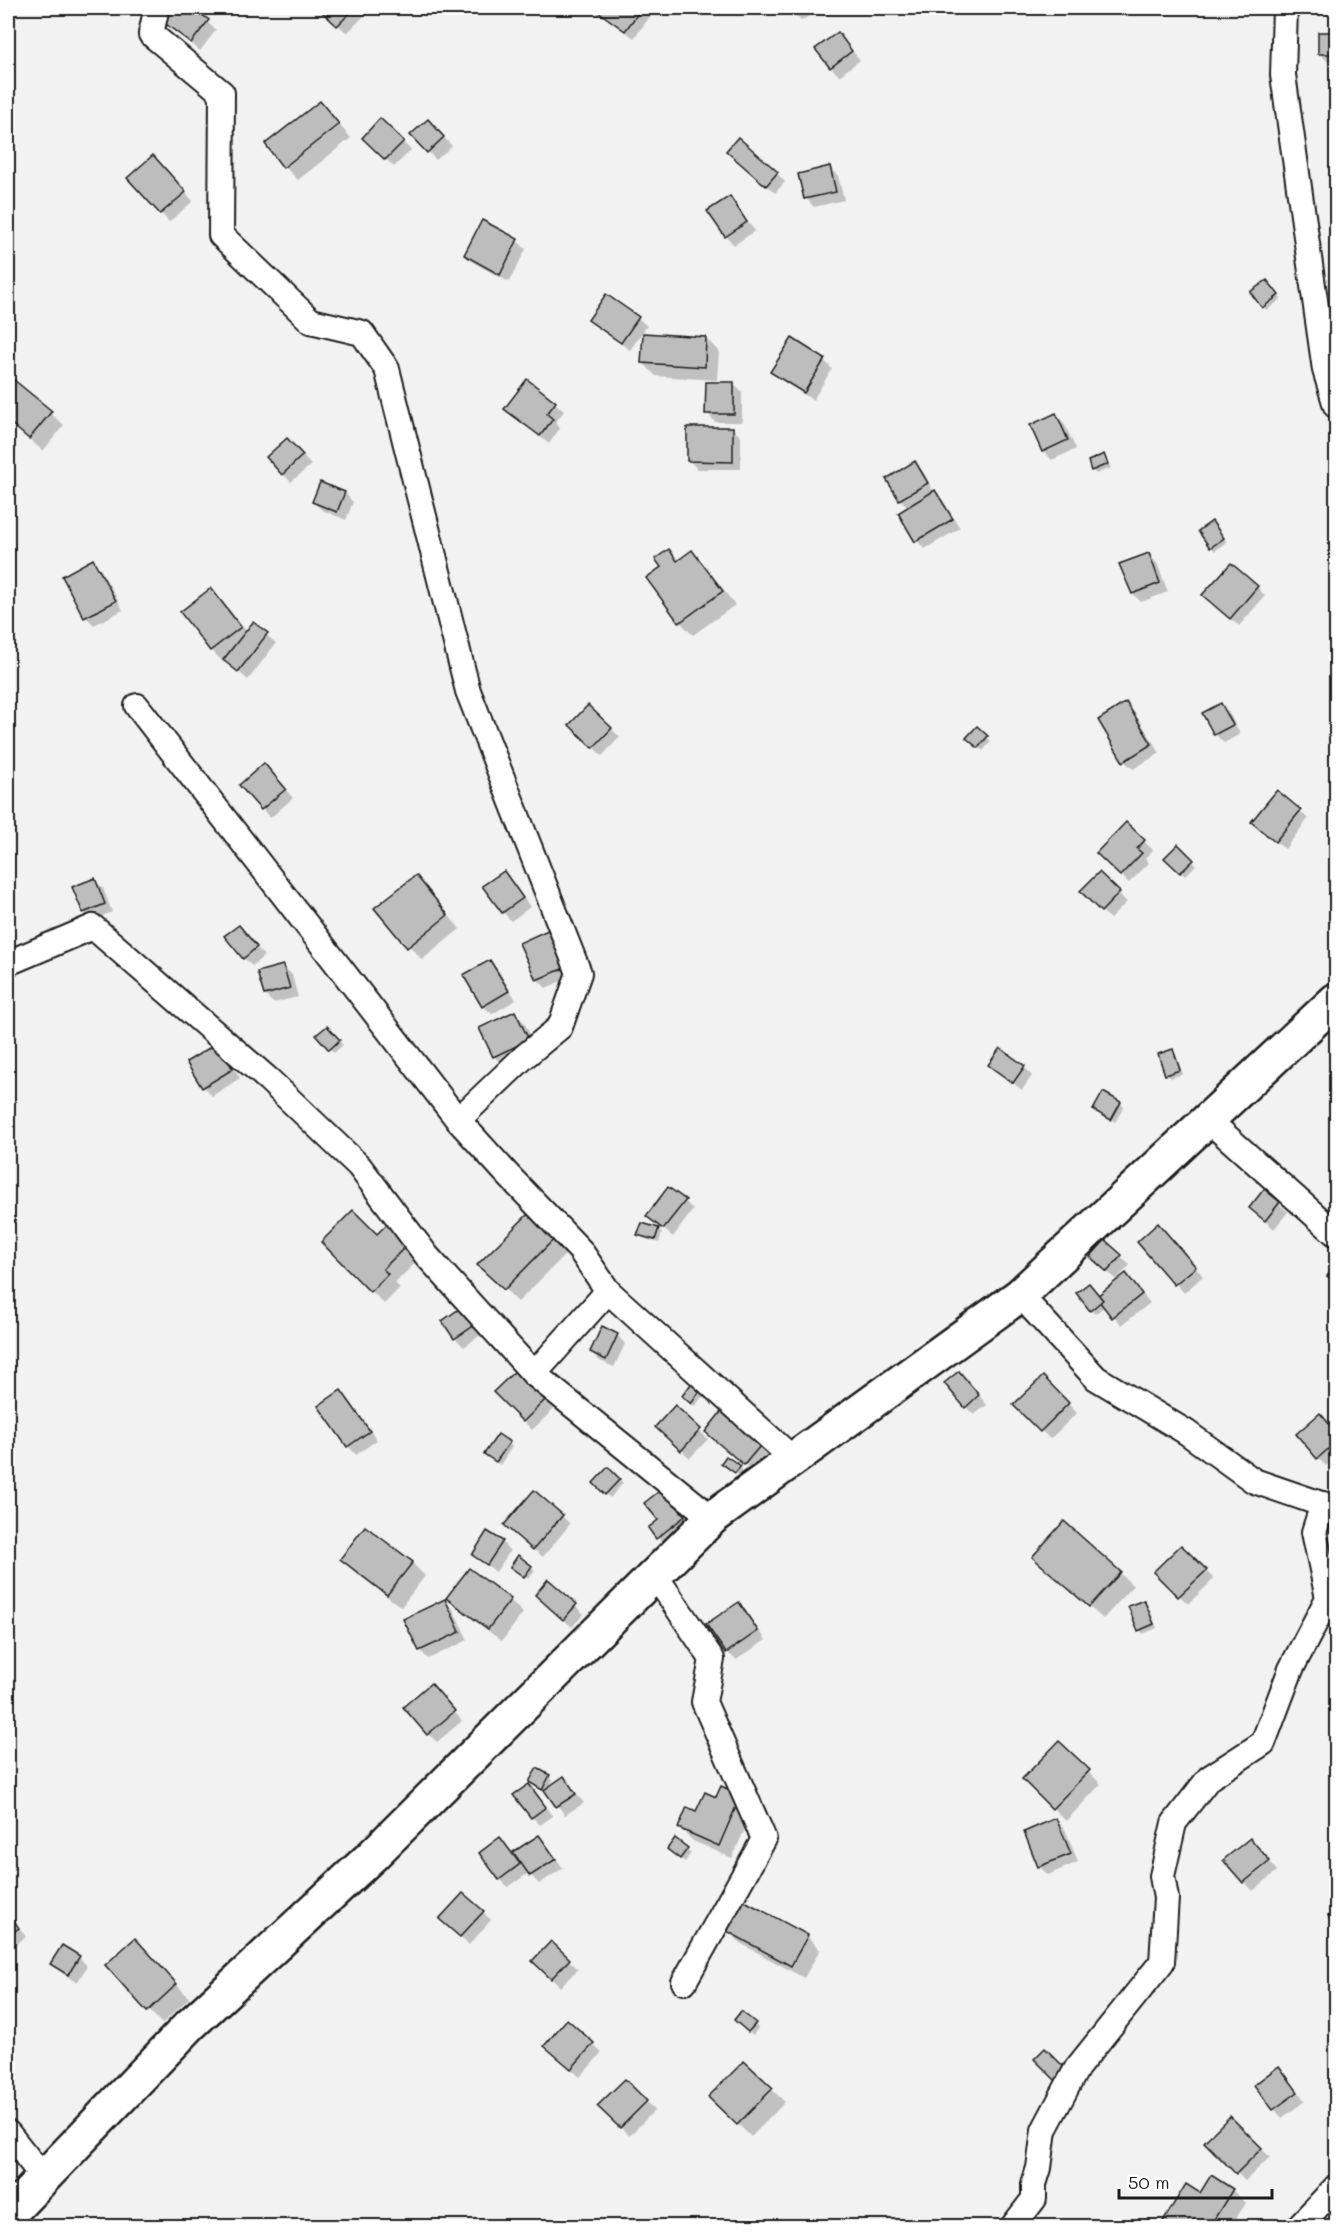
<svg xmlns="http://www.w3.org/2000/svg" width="1344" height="2234" viewBox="0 0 1344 2234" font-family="Mali,sans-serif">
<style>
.shadow{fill:#0003}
.building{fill:#bdbdbd;stroke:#1c1c1c;stroke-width:1.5}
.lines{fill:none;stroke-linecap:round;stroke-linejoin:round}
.minor-casing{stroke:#1c1c1c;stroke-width:28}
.primary-casing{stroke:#1c1c1c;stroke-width:38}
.minor{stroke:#fff;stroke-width:24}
.primary{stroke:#fff;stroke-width:33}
</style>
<rect width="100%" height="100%" fill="#f2f2f2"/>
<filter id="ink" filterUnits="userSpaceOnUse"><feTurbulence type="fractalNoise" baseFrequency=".0167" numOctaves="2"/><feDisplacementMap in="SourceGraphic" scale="12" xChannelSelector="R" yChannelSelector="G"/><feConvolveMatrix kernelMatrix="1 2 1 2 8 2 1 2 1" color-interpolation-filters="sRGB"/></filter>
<g filter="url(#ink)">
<!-- shadow -->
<g class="shadow">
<polygon points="168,8 190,8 216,30 200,51 160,18"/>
<polygon points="329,8 359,8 366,14 347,33 324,12"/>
<polygon points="593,8 647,8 653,13 634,38"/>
<polygon points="790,8 812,8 815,12 801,21"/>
<polygon points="1320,33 1336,33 1336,62 1328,62 1319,53"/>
<polygon points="838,34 860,60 839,76 831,67"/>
<polygon points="320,103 351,138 298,180 285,167"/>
<polygon points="380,121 411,150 394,167 364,138"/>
<polygon points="436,129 452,146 436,160 412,135"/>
<polygon points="736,159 777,173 785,182 775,193"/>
<polygon points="161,165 193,201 169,222 129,178"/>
<polygon points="830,168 838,176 844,200 814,207 806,198"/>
<polygon points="729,198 755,231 734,245 726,236"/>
<polygon points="483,222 517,241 526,249 509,282 474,263 466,255"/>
<polygon points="1271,285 1281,299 1267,310 1263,307"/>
<polygon points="638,318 647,326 630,350 598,328 590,320"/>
<polygon points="705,338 719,351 717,380 656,376 643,363"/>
<polygon points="824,360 832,369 813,400 781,380 772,372"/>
<polygon points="8,377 64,425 43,451 8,421"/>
<polygon points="734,384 742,392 742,422 715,422 707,413"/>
<polygon points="555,403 564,411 555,423 560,428 549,444 506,409"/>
<polygon points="1056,415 1064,423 1076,449 1052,460 1043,451"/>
<polygon points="733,429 741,437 741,469 697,469 689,460"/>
<polygon points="295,448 311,465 291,482 283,474"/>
<polygon points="1104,456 1111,468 1096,474 1092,470"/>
<polygon points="915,463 923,472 934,492 943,501 960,528 925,549 917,541 909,508 900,499 888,480"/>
<polygon points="321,484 345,493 353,502 346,520 322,510 313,502"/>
<polygon points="1216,527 1227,542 1215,551 1211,547"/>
<polygon points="669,551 679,561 692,552 705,565 735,605 693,635 680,622 663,568"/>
<polygon points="1148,554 1157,563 1168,592 1141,602 1133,594"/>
<polygon points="93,561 101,570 123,610 94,625 86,617"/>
<polygon points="1257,587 1265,596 1239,626 1213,604"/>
<polygon points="211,590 224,603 247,632 253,624 276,643 248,680 226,661 224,663 211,650"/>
<polygon points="1126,704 1135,713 1160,753 1133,769 1124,761"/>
<polygon points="1221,705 1229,713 1240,734 1224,743 1215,734"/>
<polygon points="588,707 620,737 602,756 571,725"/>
<polygon points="977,728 991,741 983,751 968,738"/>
<polygon points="272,774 293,798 270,818 262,809"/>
<polygon points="1300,811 1308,819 1285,849 1261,831"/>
<polygon points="1126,824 1153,850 1145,858 1149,863 1129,883 1098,853"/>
<polygon points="1178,846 1196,865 1185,876 1167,858"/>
<polygon points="504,873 513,882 530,907 511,921 503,912"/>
<polygon points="1099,874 1127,902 1110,919 1082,891"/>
<polygon points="416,877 460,929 422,960 377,908"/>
<polygon points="94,880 103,888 112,912 92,920 84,912"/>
<polygon points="549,931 574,975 546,988 538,980 521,944"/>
<polygon points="247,935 264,956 252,966 244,958"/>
<polygon points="490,961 498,970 516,1000 492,1014 483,1006"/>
<polygon points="283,966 292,975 298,997 273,1003 265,995"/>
<polygon points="515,1013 524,1022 537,1049 502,1065 494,1056"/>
<polygon points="327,1028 343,1045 334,1053 318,1035"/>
<polygon points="1172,1051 1176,1055 1183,1074 1171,1078 1167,1075 1160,1055"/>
<polygon points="225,1054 240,1078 212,1096 204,1087 188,1062"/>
<polygon points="990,1065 1024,1067 1032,1076 1022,1090"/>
<polygon points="1120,1103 1124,1107 1115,1122 1095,1109"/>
<polygon points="1265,1191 1288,1212 1274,1229 1251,1208"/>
<polygon points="685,1201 693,1210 673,1237 648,1216"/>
<polygon points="533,1211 571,1249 518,1302 480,1265"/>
<polygon points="387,1226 419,1259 395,1283 400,1288 384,1304 323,1242 377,1236"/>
<polygon points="658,1230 662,1233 659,1243 643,1238 639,1234"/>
<polygon points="1167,1234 1203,1276 1184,1293 1139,1242"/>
<polygon points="1105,1242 1130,1265 1116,1280 1100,1265"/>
<polygon points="1134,1284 1150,1303 1122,1325 1105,1306 1095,1314 1091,1310 1099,1297"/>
<polygon points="462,1309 482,1334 464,1347 455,1338"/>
<polygon points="617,1335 625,1344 614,1367 600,1361 591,1352"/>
<polygon points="517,1372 554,1409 532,1430 496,1392"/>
<polygon points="1043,1378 1077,1413 1050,1439 1015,1405"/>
<polygon points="967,1381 987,1405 974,1415 966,1407"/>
<polygon points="691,1386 703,1396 695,1406 687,1400"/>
<polygon points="341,1392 350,1401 377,1440 356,1455 348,1446 320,1407"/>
<polygon points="675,1407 708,1439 690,1458 665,1435"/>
<polygon points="726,1409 772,1449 754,1472 707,1432"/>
<polygon points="1328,1424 1336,1433 1336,1458 1326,1466 1318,1458"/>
<polygon points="509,1443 512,1447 500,1465 490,1457"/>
<polygon points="727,1467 740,1467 743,1471 740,1476"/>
<polygon points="608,1469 623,1483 610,1498 595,1483"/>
<polygon points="670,1499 692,1525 666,1547 650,1529 660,1520"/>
<polygon points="562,1516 570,1524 543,1557 515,1534"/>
<polygon points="502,1542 510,1551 496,1572 474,1555"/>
<polygon points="1181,1547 1214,1579 1188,1604 1156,1572"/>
<polygon points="342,1558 412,1563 425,1576 401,1607 355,1572"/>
<polygon points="518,1558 535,1570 529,1579 516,1570"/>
<polygon points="1048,1570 1120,1573 1133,1586 1103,1619"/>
<polygon points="549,1581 584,1614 572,1627 545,1603"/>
<polygon points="448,1598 510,1600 523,1613 502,1641 461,1611"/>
<polygon points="444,1601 453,1609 468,1640 428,1659 420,1650"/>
<polygon points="1144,1601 1148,1605 1157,1628 1143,1634 1140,1630"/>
<polygon points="738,1604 747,1613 766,1640 736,1660 727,1652"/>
<polygon points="440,1694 462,1721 437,1742 428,1734"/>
<polygon points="1059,1743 1101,1784 1066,1821 1024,1779"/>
<polygon points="537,1770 553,1780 549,1788 564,1778 584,1803 565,1815 548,1793 531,1782"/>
<polygon points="528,1786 553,1816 540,1825 532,1817"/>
<polygon points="705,1794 754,1809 732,1858 693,1841 680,1828 697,1813"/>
<polygon points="1056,1820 1065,1829 1078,1862 1048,1875 1039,1866"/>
<polygon points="539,1837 547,1845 563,1868 539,1884 529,1873 508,1887 500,1879 500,1839 513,1854"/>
<polygon points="675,1840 691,1853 685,1862 672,1852"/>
<polygon points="1259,1848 1277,1871 1253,1891 1226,1860"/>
<polygon points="483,1912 491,1920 469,1945 450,1927"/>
<polygon points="8,1913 26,1937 8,1949"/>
<polygon points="726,1930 807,1936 820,1950 804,1978 740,1943"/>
<polygon points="551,1943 578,1969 560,1987 534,1961"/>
<polygon points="148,1953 189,1998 162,2024 107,1965"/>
<polygon points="79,1957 87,1966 77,1983 61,1972 52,1964"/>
<polygon points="567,2022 602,2053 580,2077 554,2054"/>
<polygon points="739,2023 755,2024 758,2028 753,2035"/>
<polygon points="744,2063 785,2102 751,2137 711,2097"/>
<polygon points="625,2081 655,2110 629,2136 600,2106"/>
<polygon points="1299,2093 1305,2101 1282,2118 1275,2110"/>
<polygon points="1230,2118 1270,2157 1245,2181 1206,2142"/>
<polygon points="1211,2177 1232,2190 1246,2203 1231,2226 1170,2226 1165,2221 1200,2195"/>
</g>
<!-- building -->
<g class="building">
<polygon points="166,8 193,8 209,20 191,43 158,18"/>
<polygon points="326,8 355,8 337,26 322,12"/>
<polygon points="593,8 642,8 625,31"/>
<polygon points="838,32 852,51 830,68 815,49"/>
<rect x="1318" y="32" width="18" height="22"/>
<polygon points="320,101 339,124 283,168 265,144"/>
<polygon points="380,118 404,141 385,160 362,138"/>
<polygon points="428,119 444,137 427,153 410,135"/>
<polygon points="738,137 778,172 766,186 726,151"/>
<polygon points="153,155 186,192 160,214 127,178"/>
<polygon points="830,166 836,192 804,199 798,174"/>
<polygon points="730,196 747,222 725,237 707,211"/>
<polygon points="482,220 518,239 500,275 464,255"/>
<polygon points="1267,280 1279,295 1262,308 1250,292"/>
<polygon points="606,294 639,317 621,343 588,320"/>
<polygon points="643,333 706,337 705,367 641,363"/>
<polygon points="792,338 825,359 804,393 770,372"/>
<polygon points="8,375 52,411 29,439 8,421"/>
<polygon points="527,379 556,402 547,414 553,419 540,436 504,409"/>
<polygon points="706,382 734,382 734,414 705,414"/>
<polygon points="1056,413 1068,440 1042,452 1030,425"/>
<polygon points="687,427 733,427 733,462 687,461"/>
<polygon points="287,438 303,455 282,475 266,457"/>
<polygon points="1104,454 1108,464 1091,471 1088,461"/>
<polygon points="915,461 928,483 899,500 886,479"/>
<polygon points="320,482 345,492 337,512 312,502"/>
<polygon points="935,490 953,519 915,542 898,513"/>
<polygon points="1212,521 1224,538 1210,548 1198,531"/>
<polygon points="669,549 677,561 692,550 723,591 679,623 646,578 661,567 655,559"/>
<polygon points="1149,553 1160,583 1132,594 1119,564"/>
<polygon points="93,559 116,601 84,618 62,576"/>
<polygon points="1231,563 1258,586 1230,619 1202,595"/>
<polygon points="211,588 241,627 210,651 180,612"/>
<polygon points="253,622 268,633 238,672 223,660"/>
<polygon points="1126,702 1152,744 1123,762 1098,720"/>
<polygon points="1221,703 1233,725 1214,735 1202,713"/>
<polygon points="588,705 612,728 593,748 569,725"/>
<polygon points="977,726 988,736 978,748 966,738"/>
<polygon points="264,763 286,789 261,810 239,785"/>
<polygon points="1277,790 1301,810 1275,842 1251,822"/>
<polygon points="1126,822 1145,840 1137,849 1142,853 1120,876 1096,853"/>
<polygon points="1178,844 1194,860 1180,873 1164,858"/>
<polygon points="504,871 523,898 502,913 482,886"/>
<polygon points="1099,872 1120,892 1101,912 1080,891"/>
<polygon points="416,875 448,915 407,948 374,908"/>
<polygon points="95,878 105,904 83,913 72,887"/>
<polygon points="239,925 257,947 243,959 224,936"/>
<polygon points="550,929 567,967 536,980 519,943"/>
<polygon points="490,960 509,991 482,1007 463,975"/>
<polygon points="283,965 290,988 264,995 257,972"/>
<polygon points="515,1011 529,1040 493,1057 479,1028"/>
<polygon points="327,1026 340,1040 329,1050 316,1035"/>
<polygon points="217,1043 233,1069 202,1088 186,1062"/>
<polygon points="1000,1048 1025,1066 1013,1083 988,1065"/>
<polygon points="1173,1049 1180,1070 1165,1075 1158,1054"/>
<polygon points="1103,1092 1121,1102 1111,1120 1093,1110"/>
<polygon points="668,1187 686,1200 663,1229 646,1216"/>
<polygon points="1264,1189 1280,1202 1265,1221 1249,1208"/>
<polygon points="533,1209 559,1234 504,1290 477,1265"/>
<polygon points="353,1210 377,1234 387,1224 407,1245 383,1269 388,1274 370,1292 321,1242"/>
<polygon points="642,1223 659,1228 655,1240 637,1235"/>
<polygon points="1158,1223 1196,1267 1174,1285 1137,1242"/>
<polygon points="1105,1240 1122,1255 1107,1272 1090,1257"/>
<polygon points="1336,1264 1336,1283 1327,1276"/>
<polygon points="1126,1273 1142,1294 1112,1318 1096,1297"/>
<polygon points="1089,1283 1103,1300 1090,1311 1076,1293"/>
<polygon points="462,1307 475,1325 454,1339 442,1321"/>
<polygon points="602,1326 618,1334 606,1360 590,1352"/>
<polygon points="517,1369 546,1399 523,1422 493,1392"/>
<polygon points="959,1371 979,1395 965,1408 944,1383"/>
<polygon points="1043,1376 1069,1403 1040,1432 1013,1405"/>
<polygon points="691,1384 700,1391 691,1404 682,1396"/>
<polygon points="341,1390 370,1431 347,1447 318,1406"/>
<polygon points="675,1405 701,1429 681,1451 655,1427"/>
<polygon points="725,1407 765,1440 744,1465 705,1432"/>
<polygon points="1320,1413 1336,1432 1336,1442 1317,1459 1296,1434"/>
<polygon points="498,1434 510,1442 496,1462 484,1454"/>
<polygon points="726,1456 741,1466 735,1473 721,1463"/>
<polygon points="608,1467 620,1479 605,1495 593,1483"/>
<polygon points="662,1489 685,1516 656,1539 648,1528 658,1520 644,1503"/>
<polygon points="534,1490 563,1515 533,1550 504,1525"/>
<polygon points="1064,1521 1121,1572 1089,1607 1032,1557"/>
<polygon points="365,1526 413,1562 387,1595 340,1559"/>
<polygon points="487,1531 503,1541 487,1565 472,1555"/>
<polygon points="1181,1545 1207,1570 1178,1597 1153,1572"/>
<polygon points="518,1555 532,1566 524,1577 510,1567"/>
<polygon points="469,1568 511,1599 488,1629 446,1598"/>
<polygon points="548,1579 577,1604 563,1620 535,1595"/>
<polygon points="445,1599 460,1632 419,1651 403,1619"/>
<polygon points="1144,1600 1154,1624 1138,1631 1128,1606"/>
<polygon points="739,1602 758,1631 726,1653 706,1624"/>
<polygon points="431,1683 455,1711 427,1735 403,1707"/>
<polygon points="1059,1741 1090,1770 1052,1809 1022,1779"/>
<polygon points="537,1768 550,1775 542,1790 529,1782"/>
<polygon points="564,1776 576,1794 556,1807 544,1790"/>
<polygon points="529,1784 546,1807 531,1818 513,1795"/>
<polygon points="721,1786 741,1795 719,1846 678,1828 687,1807 696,1811 705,1792 716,1797"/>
<polygon points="1056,1818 1071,1854 1038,1867 1024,1832"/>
<polygon points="539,1835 556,1859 530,1876 513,1852"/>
<polygon points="500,1837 520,1864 499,1880 479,1853"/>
<polygon points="675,1838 688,1848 680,1859 667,1849"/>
<polygon points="1250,1838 1270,1861 1243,1883 1223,1860"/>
<polygon points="463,1893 484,1911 460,1937 439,1919"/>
<polygon points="741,1899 808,1935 791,1966 725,1930"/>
<polygon points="1336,1910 1336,1929 1328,1916"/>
<polygon points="8,1912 19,1928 8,1936"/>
<polygon points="135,1938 177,1984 147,2012 105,1965"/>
<polygon points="551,1941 570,1959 551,1979 532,1961"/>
<polygon points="62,1945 80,1956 68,1975 50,1964"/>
<polygon points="741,2011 756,2023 748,2032 734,2020"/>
<polygon points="567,2019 594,2043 571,2069 544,2046"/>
<polygon points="1045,2048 1069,2072 1058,2083 1034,2059"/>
<polygon points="744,2061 773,2088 737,2125 708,2097"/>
<polygon points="1279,2066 1298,2092 1273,2110 1254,2085"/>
<polygon points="625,2079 647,2101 620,2128 597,2106"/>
<polygon points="1230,2116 1262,2148 1236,2174 1204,2142"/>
<polygon points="1211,2175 1233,2189 1210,2226 1171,2226 1163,2221 1186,2184 1200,2193"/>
</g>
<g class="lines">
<!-- minor casing -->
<g class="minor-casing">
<g id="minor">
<polyline points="154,8 156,11 151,34 222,93 221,235 311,321 362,333 387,369 468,691 579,973 560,1027 525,1056 458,1120 507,1174 580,1250 608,1291 534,1374"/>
<polyline points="1285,8 1283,75 1325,370 1336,406"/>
<polyline points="137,706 458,1120"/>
<polyline points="8,963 93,927 269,1080 359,1166 427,1256 534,1374 712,1518"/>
<polyline points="1208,1120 1336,1234"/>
<polyline points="608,1291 793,1459"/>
<polyline points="1020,1295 1096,1378 1186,1432 1254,1481 1336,1509"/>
<polyline points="655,1575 712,1659 704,1702 764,1839 684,1982"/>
<polyline points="8,2133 43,2177"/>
<polyline points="1013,2226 1034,2199 1034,2184 1039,2168 1044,2130 1077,2068 1162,1962 1166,1898 1162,1876 1174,1823 1209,1778 1263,1743 1291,1669 1328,1598 1314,1532 1323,1504"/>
<polyline points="1299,2226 1336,2187"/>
</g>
</g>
<!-- primary casing -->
<g class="primary-casing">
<polyline id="primary" points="8,2215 190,2025 372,1856 712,1518 1020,1295 1336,1000"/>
</g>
<!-- minor -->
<use href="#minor" class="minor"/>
<!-- primary -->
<use href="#primary" class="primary"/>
</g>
</g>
<!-- margin -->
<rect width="1344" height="2234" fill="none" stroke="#fff" stroke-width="30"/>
<rect x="15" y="15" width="1314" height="2204" fill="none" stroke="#1c1c1c" stroke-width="2" filter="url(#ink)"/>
<!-- scale -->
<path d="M1119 2189v9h153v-9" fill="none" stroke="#1c1c1c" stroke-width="3"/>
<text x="1128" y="2189" font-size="18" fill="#1c1c1c" stroke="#ffffff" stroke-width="4.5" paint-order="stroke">50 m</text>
</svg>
